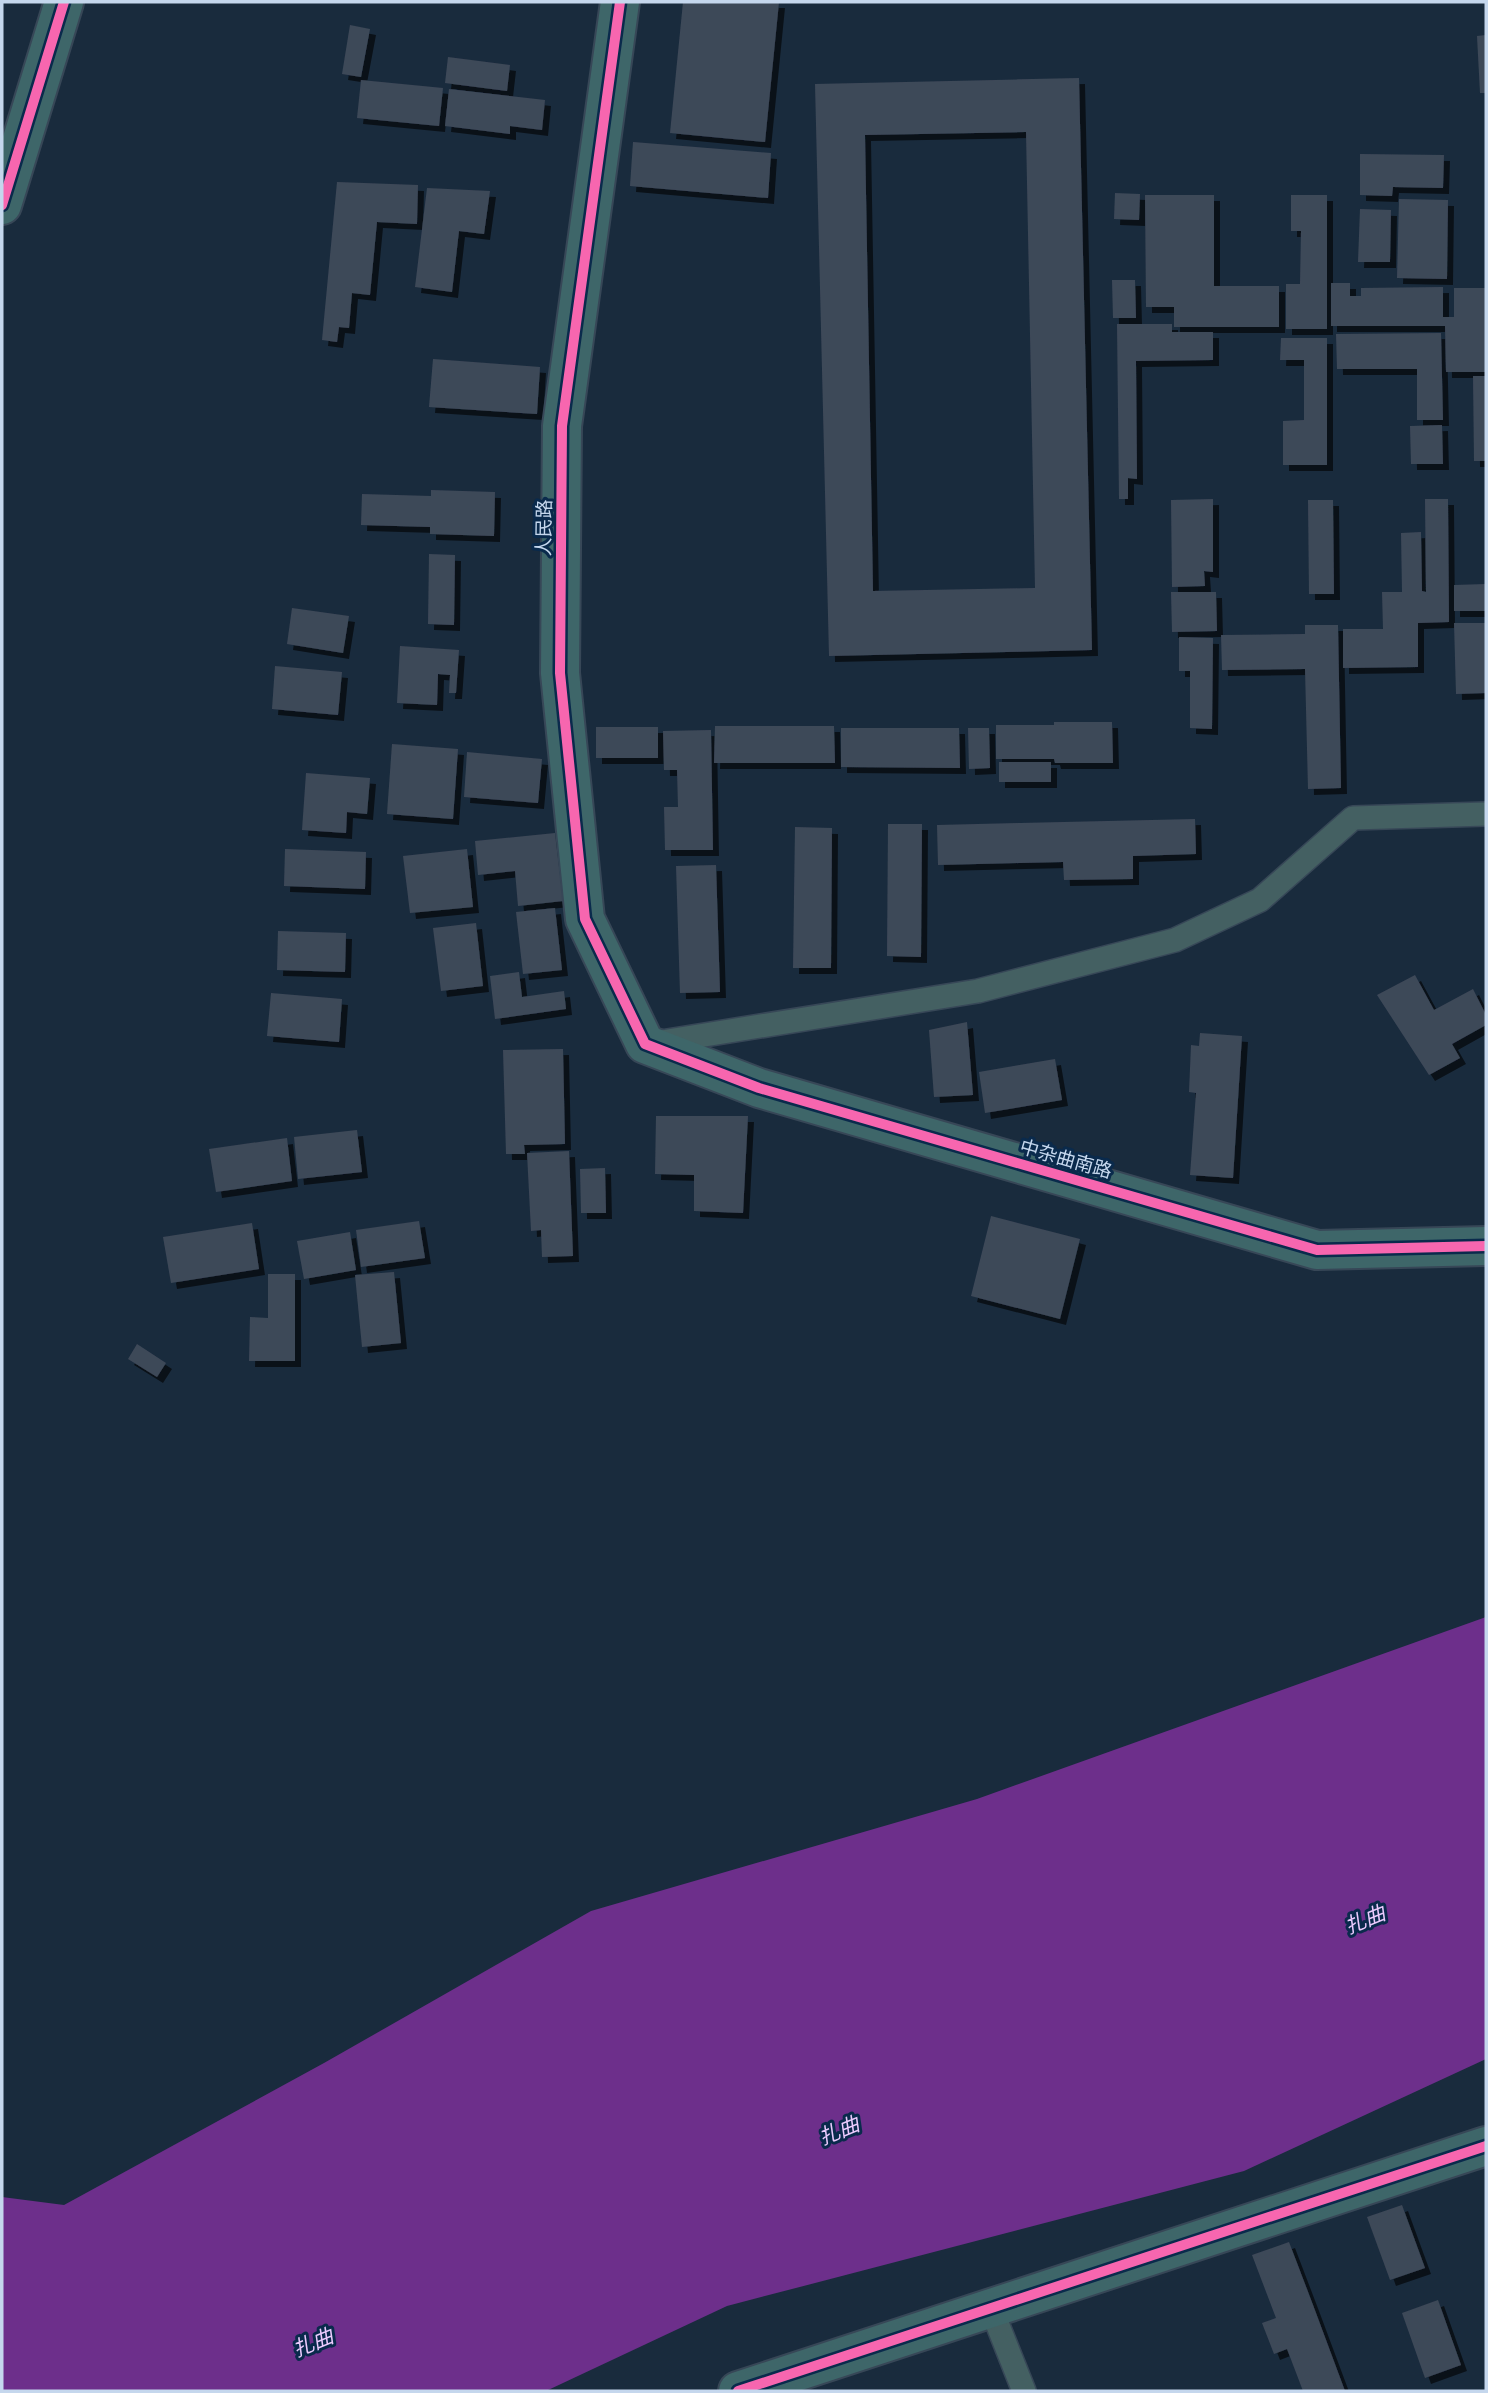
<svg xmlns="http://www.w3.org/2000/svg" width="1488" height="2393" viewBox="0 0 1488 2393" font-family="'Times New Roman','Noto Sans SC',serif">
<style>
.water{fill:#6d2f8b}
.building{fill:#3e4858;fill-rule:evenodd;filter:url(#shadow)}
.lines{fill:none;stroke-linecap:round;stroke-linejoin:round}
.lane-casing{stroke:#374757;stroke-width:26}
.secondary-casing{stroke:#374757;stroke-width:42}
.lane{stroke:#446062;stroke-width:23}
.secondary{stroke:#3e6669;stroke-width:38}
.cycleway-casing{stroke:#0a2a4c;stroke-width:15}
.cycleway{stroke:#f766af;stroke-width:10}
.labels{text-anchor:middle;dominant-baseline:central;stroke-width:6;stroke-linejoin:round;paint-order:stroke}
.street-label{font-size:19px;fill:#c5d7ed;stroke:#0a2a4c}
.water-label{font-size:21px;font-style:italic;fill:#eccbfe;stroke:#0a2a4c}
</style>
<defs>
<filter id="shadow"><feDropShadow dx="6" dy="6" stdDeviation="0" flood-color="#0009"/></filter>
</defs>
<rect width="100%" height="100%" fill="#192b3d"/>
<!-- water -->
<polygon class="water" points="1486,1617 1486,2059 1244,2171 727,2306 546,2391 2,2391 2,2197 64,2205 324,2063 591,1911 977,1799"/>
<!-- building -->
<g class="building">
<polygon points="683,2 779,2 765,142 670,133"/>
<polygon points="350,25 370,29 361,77 342,74"/>
<polygon points="1486,35 1486,93 1480,93 1477,36"/>
<polygon points="448,57 510,65 507,91 445,83"/>
<path d="M1079,78L1092,650L829,656L815,84ZM1026,132L1035,588L873,591L865,135Z"/>
<polygon points="361,80 443,88 439,126 357,118"/>
<polygon points="449,89 545,100 542,130 510,126 510,134 445,126"/>
<polygon points="633,142 771,153 768,198 630,186"/>
<polygon points="1360,154 1444,155 1443,188 1393,187 1392,196 1360,195"/>
<polygon points="337,182 418,185 417,224 377,222 370,295 352,293 349,328 339,327 337,342 322,340"/>
<polygon points="427,188 490,191 484,234 459,231 452,292 415,287"/>
<polygon points="1115,193 1140,194 1139,220 1114,219"/>
<polygon points="1145,195 1214,195 1214,286 1279,286 1279,327 1174,327 1174,307 1146,307"/>
<polygon points="1291,195 1327,195 1327,329 1286,329 1286,284 1300,284 1301,231 1291,231"/>
<polygon points="1399,199 1448,200 1447,279 1397,278"/>
<polygon points="1360,209 1391,210 1390,262 1358,262"/>
<polygon points="1112,280 1135,280 1136,318 1113,318"/>
<polygon points="1331,283 1350,283 1350,296 1361,296 1361,288 1443,287 1443,317 1454,317 1454,288 1486,288 1486,372 1446,372 1445,326 1331,326"/>
<polygon points="1117,324 1172,324 1172,332 1213,332 1213,360 1136,361 1137,479 1128,478 1128,499 1119,499"/>
<polygon points="1441,333 1443,420 1417,420 1417,369 1337,369 1336,334"/>
<polygon points="1281,338 1327,338 1327,465 1283,465 1283,421 1304,420 1304,360 1280,360"/>
<polygon points="433,359 540,367 537,414 429,407"/>
<polygon points="1473,376 1486,376 1486,461 1474,461"/>
<polygon points="1442,425 1443,464 1411,464 1410,426"/>
<polygon points="431,490 495,492 494,536 430,534 430,527 361,525 362,494 431,496"/>
<polygon points="1213,499 1213,572 1204,571 1205,586 1172,587 1171,500"/>
<polygon points="1425,499 1448,499 1449,622 1418,623 1418,667 1343,668 1343,629 1383,629 1382,592 1402,592 1401,533 1421,532 1422,591 1426,592"/>
<polygon points="1308,500 1333,500 1334,594 1309,594"/>
<polygon points="429,554 455,555 454,625 428,624"/>
<polygon points="1486,584 1486,611 1454,611 1454,585"/>
<polygon points="1171,592 1216,592 1217,631 1172,632"/>
<polygon points="292,608 349,616 343,653 287,644"/>
<polygon points="1454,623 1486,623 1486,693 1456,694"/>
<polygon points="1305,625 1338,625 1341,788 1308,789 1305,669 1222,670 1221,635 1305,634"/>
<polygon points="1179,637 1213,638 1212,729 1190,728 1190,671 1179,671"/>
<polygon points="400,646 459,650 456,693 449,693 450,675 438,674 437,705 397,703"/>
<polygon points="275,666 342,672 338,715 272,709"/>
<polygon points="1054,722 1112,722 1113,763 1055,763 1054,759 996,759 996,725 1054,725"/>
<polygon points="715,726 834,726 835,763 714,763"/>
<rect x="596" y="727" width="62" height="31"/>
<polygon points="841,728 959,728 960,768 841,767"/>
<polygon points="968,728 989,728 990,768 969,769"/>
<polygon points="711,730 713,850 665,850 664,807 678,807 677,770 664,770 663,731"/>
<polygon points="392,744 458,749 453,819 387,814"/>
<polygon points="467,752 542,759 538,803 464,797"/>
<rect x="999" y="762" width="52" height="20"/>
<polygon points="306,773 370,778 367,814 347,812 346,833 302,830"/>
<polygon points="1195,819 1196,854 1133,856 1133,879 1064,880 1063,862 938,865 937,825"/>
<polygon points="888,824 922,824 921,957 887,956"/>
<polygon points="795,827 832,828 831,968 793,968"/>
<polygon points="555,833 563,901 518,906 515,871 478,875 475,841"/>
<polygon points="285,849 366,852 365,889 284,886"/>
<polygon points="467,849 473,907 410,913 403,856"/>
<polygon points="716,865 720,992 680,993 676,866"/>
<polygon points="555,908 562,970 523,974 516,912"/>
<polygon points="476,923 483,986 441,991 433,928"/>
<polygon points="278,931 346,933 345,972 277,970"/>
<polygon points="519,972 522,997 564,991 566,1009 495,1019 490,976"/>
<polygon points="1415,975 1434,1010 1473,989 1486,1015 1486,1025 1452,1044 1460,1058 1429,1075 1377,995"/>
<polygon points="271,993 342,999 339,1042 267,1036"/>
<polygon points="967,1022 973,1095 934,1097 929,1030"/>
<polygon points="1200,1033 1242,1036 1233,1178 1190,1175 1196,1093 1189,1092 1191,1045 1199,1046"/>
<polygon points="563,1049 565,1144 524,1145 525,1154 506,1154 503,1050"/>
<polygon points="1055,1059 1062,1100 985,1113 979,1072"/>
<polygon points="656,1116 748,1116 743,1213 694,1211 694,1175 655,1174"/>
<polygon points="357,1130 362,1172 298,1179 294,1137"/>
<polygon points="287,1138 292,1181 216,1192 209,1149"/>
<polygon points="569,1151 573,1256 542,1257 541,1230 531,1231 527,1153"/>
<polygon points="605,1168 606,1213 581,1213 580,1169"/>
<polygon points="991,1216 1080,1239 1060,1319 971,1296"/>
<polygon points="419,1221 425,1258 361,1267 356,1230"/>
<polygon points="252,1223 259,1269 171,1283 163,1237"/>
<polygon points="350,1232 356,1270 304,1279 297,1241"/>
<polygon points="394,1272 401,1343 362,1347 355,1275"/>
<polygon points="268,1274 295,1274 295,1361 249,1361 250,1317 268,1318"/>
<polygon points="137,1344 166,1363 157,1377 128,1359"/>
<polygon points="1402,2205 1425,2268 1390,2280 1367,2217"/>
<polygon points="1289,2242 1313,2305 1345,2391 1303,2391 1287,2349 1274,2354 1262,2323 1276,2318 1252,2255"/>
<polygon points="1438,2300 1461,2365 1425,2378 1402,2313"/>
</g>
<g class="lines">
<!-- lane casing -->
<g class="lane-casing">
<g id="lane">
<polyline points="655,1043 978,991 1175,940 1260,900 1353,818 1486,814"/>
<polyline points="991,2308 1024,2391"/>
</g>
</g>
<!-- secondary casing -->
<g class="secondary-casing">
<g id="secondary">
<polyline points="620,2 562,426 560,673 585,919 645,1044 759,1088 1317,1250 1486,1246"/>
<polyline points="2,205 64,2"/>
<polyline points="738,2391 1486,2146"/>
</g>
</g>
<!-- lane -->
<use href="#lane" class="lane"/>
<!-- secondary -->
<use href="#secondary" class="secondary"/>
<!-- cycleway casing -->
<g class="cycleway-casing">
<g id="cycleway">
<polyline points="620,2 562,426 560,673 585,919 645,1044 759,1088 1317,1250 1486,1246"/>
<polyline points="2,205 64,2"/>
<polyline points="738,2391 1486,2146"/>
</g>
</g>
<!-- cycleway -->
<use href="#cycleway" class="cycleway"/>
</g>
<g class="labels">
<!-- street labels -->
<g class="street-label">
<text transform="translate(544 528) rotate(-89)">人民路</text>
<text transform="translate(1066 1159) rotate(16)">中杂曲南路</text>
</g>
<!-- water labels -->
<g class="water-label">
<text transform="translate(1365 1920) rotate(-22)">扎曲</text>
<text transform="translate(839 2131) rotate(-22)">扎曲</text>
<text transform="translate(313 2343) rotate(-22)">扎曲</text>
</g>
</g>
<!-- border -->
<rect width="1488" height="2393" fill="none" stroke="#c5d7ed" stroke-width="7"/>
</svg>
